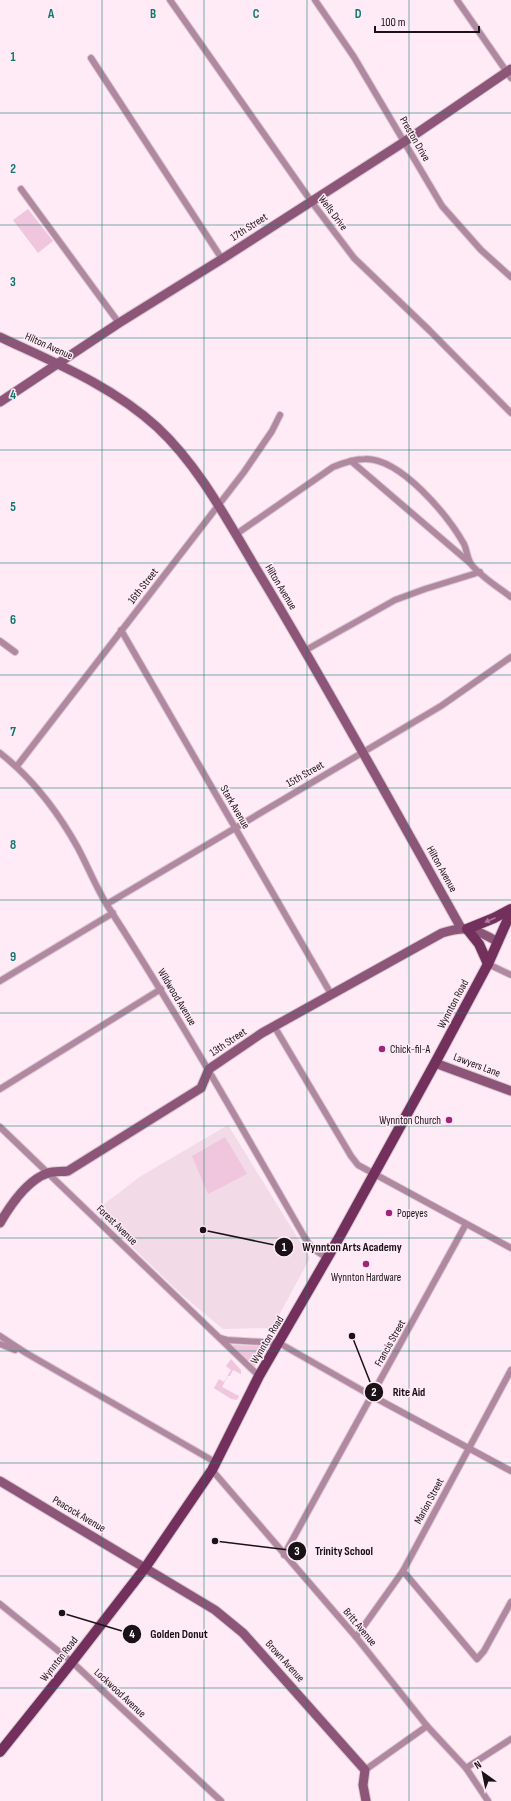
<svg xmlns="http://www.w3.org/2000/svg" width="511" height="1801" viewBox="0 0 511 1801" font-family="'Sofia Sans Condensed',sans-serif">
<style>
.built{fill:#f2dae7}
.green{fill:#efc6de}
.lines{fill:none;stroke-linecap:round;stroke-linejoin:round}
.street-casing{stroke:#dac8d2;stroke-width:8}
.secondary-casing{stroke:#dac8d2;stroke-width:11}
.primary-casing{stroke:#dac8d2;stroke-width:12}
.street{stroke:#b0889f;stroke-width:6}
.secondary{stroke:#8d5678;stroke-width:9}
.primary{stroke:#73305c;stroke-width:10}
.oneway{fill:#ab7b9a}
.grid{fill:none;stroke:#0f766e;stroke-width:1;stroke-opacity:0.55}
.poi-dot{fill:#9f257b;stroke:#feebf6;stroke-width:1.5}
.labels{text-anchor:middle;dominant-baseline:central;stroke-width:3;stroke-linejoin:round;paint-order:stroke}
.street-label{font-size:11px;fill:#1a1217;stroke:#feebf6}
.poi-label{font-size:11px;fill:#1a1217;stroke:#feebf6;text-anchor:start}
.grid-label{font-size:13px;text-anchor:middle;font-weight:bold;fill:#0f766e;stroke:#feebf6;stroke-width:3;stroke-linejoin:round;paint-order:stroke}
.leader{fill:none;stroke:#1a1217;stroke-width:1.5}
.callout-dot{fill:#1a1217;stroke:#feebf6;stroke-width:1.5}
.mark-label{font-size:12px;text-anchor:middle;font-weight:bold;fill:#fff}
.callout-label{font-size:12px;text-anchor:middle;font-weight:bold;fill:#1a1217;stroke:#feebf6;stroke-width:3;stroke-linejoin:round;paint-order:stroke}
</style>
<rect width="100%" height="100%" fill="#feebf6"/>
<!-- built -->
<polygon class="built" points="228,1125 310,1258 272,1328 223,1329 181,1294 95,1211 141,1176"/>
<!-- green -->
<g class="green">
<polygon points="28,209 53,241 38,253 13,220"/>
<polygon points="225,1137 247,1174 208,1194 192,1156"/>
<polygon points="234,1345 265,1346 254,1368 232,1346"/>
<polygon points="231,1359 241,1370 241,1374 233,1370 230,1376 228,1376 222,1387 239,1396 237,1400 231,1399 214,1388 219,1379 224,1382 231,1370 226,1366"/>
</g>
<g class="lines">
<!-- street casing -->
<g class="street-casing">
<g id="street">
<polyline points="170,0 311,201 354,258 430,331 511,413"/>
<polyline points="315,0 354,57 442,206 481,250 511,277"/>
<polyline points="457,0 511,78"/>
<polyline points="91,58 222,259"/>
<polyline points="21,189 119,323"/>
<polyline points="351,461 470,563"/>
<path d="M235,535L333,467C343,463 354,459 365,459C401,458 448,516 464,544C467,550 467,558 471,564C481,577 498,587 511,597"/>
<polyline points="121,630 331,994"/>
<polyline points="0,641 15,652"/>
<polyline points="306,650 395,600 425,589 480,572"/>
<path d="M0,753C32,778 58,812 78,848C88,867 96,887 107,905C177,1013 241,1126 305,1238L312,1248L327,1258"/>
<polyline points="17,766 244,472 272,431 280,415"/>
<polyline points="107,904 441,706 511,657"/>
<polyline points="488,964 511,975"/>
<polyline points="0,981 113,913"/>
<polyline points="274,1026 351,1156 358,1165 511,1248"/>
<polyline points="0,1089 161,989"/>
<polyline points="0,1127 259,1376"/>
<polyline points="0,1336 26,1353 215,1462"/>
<polyline points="220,1338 227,1340 279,1343 372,1396 511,1471"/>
<polyline points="0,1344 15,1350"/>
<polyline points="212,1470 356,1637 427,1726 466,1768 488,1801"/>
<polyline points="284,1555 466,1224"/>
<polyline points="403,1571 477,1659 484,1651 511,1602"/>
<polyline points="0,1604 72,1662 221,1801"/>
<polyline points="356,1637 403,1571 511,1370"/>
<polyline points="466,1768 511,1739"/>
<polyline points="365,1770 427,1726"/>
</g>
</g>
<!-- secondary casing -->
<g class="secondary-casing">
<g id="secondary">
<path d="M0,337C55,363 111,385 157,427C201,468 229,524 260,575C330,691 395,810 461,928"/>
<polyline points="0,402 119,323 222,259 404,142 511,69"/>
<polyline points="435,1063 511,1091"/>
<path d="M0,1223C11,1204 27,1180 48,1173C54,1171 62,1172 68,1171L201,1088L209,1069L262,1033L442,933C466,925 476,929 498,942"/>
<polyline points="0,1481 215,1610 243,1633 365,1770 363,1785 366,1801"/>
</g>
</g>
<!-- primary casing -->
<g class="primary-casing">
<g id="primary">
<polyline points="488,964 479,944 467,929 494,918 511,909"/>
<polyline points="0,1752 72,1662 145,1568 212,1470 259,1376 340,1236 435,1063 488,964 511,912"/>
</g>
</g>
<!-- street -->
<use href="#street" class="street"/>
<!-- secondary -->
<use href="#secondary" class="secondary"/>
<!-- primary -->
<use href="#primary" class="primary"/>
</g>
<!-- one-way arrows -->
<defs><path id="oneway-solid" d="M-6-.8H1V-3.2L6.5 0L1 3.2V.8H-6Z"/></defs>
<use class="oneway" href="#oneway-solid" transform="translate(490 920) rotate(157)"/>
<!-- grid -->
<path class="grid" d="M102,0V1801M204,0V1801M307,0V1801M409,0V1801M0,113H511M0,225H511M0,338H511M0,450H511M0,563H511M0,675H511M0,788H511M0,900H511M0,1013H511M0,1126H511M0,1238H511M0,1351H511M0,1463H511M0,1576H511M0,1688H511"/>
<!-- markers -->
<g class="poi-dot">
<circle cx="382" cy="1049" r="4"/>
<circle cx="449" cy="1120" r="4"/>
<circle cx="389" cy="1213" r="4"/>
<circle cx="366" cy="1264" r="4"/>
</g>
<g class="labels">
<!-- street labels -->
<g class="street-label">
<text transform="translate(415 139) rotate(60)">Preston Drive</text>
<text transform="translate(333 213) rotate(53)">Wells Drive</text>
<text transform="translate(249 227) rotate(-33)">17th Street</text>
<text transform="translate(49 346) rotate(24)">Hilton Avenue</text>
<text transform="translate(143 586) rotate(-52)">16th Street</text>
<text transform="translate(281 587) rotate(59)">Hilton Avenue</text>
<text transform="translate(305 774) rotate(-30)">15th Street</text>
<text transform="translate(235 807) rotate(60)">Stark Avenue</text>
<text transform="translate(442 869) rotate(61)">Hilton Avenue</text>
<text transform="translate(177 997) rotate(59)">Wildwood Avenue</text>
<text transform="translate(453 1004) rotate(-62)">Wynnton Road</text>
<text transform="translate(228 1042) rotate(-34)">13th Street</text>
<text transform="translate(477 1065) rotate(21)">Lawyers Lane</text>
<text transform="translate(117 1225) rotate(44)">Forest Avenue</text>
<text transform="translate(267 1340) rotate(-59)">Wynnton Road</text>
<text transform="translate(390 1343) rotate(-61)">Francis Street</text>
<text transform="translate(429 1501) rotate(-62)">Marion Street</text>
<text transform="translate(79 1514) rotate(31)">Peacock Avenue</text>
<text transform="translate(360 1627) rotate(50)">Britt Avenue</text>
<text transform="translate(59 1659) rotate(-52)">Wynnton Road</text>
<text transform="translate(285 1661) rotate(48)">Brown Avenue</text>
<text transform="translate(120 1693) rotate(43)">Lockwood Avenue</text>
</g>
<!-- poi labels -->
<g class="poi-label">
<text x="390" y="1049">Chick-fil-A</text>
<text x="441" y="1120" text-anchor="end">Wynnton Church</text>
<text x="397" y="1213">Popeyes</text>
<text x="366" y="1277" text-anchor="middle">Wynnton Hardware</text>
</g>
</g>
<g class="grid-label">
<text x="51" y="18">A</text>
<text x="153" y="18">B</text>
<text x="256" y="18">C</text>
<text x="358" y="18">D</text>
<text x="13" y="61">1</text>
<text x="13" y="173">2</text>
<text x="13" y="286">3</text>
<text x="13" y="399">4</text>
<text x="13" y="511">5</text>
<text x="13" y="624">6</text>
<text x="13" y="736">7</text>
<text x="13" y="849">8</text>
<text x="13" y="961">9</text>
</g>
<!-- callouts -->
<path class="leader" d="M203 1230L284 1247M352 1336L374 1392M215 1541L297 1551M62 1613L132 1634"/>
<g class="callout-dot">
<circle cx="203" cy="1230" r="4"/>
<circle cx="352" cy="1336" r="4"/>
<circle cx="215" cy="1541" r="4"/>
<circle cx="62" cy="1613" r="4"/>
<circle cx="284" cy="1247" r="10"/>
<circle cx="374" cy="1392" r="10"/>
<circle cx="297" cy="1551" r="10"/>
<circle cx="132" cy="1634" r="10"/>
</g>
<g class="mark-label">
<text x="284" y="1251">1</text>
<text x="374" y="1396">2</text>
<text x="297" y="1555">3</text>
<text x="132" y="1638">4</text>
</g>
<g class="callout-label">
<text x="352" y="1251">Wynnton Arts Academy</text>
<text x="409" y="1396">Rite Aid</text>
<text x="344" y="1555">Trinity School</text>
<text x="179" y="1638">Golden Donut</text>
</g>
<!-- north arrow -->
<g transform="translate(483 1773) rotate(327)" stroke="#feebf6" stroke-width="3" paint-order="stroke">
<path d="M0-3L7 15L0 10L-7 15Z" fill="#1a1217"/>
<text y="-6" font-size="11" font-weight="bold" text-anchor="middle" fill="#1a1217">N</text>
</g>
<!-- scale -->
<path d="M375 26v6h104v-6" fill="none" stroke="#1a1217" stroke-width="2"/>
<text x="381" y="26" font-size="12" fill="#1a1217" stroke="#feebf6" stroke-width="3" paint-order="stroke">100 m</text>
</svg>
